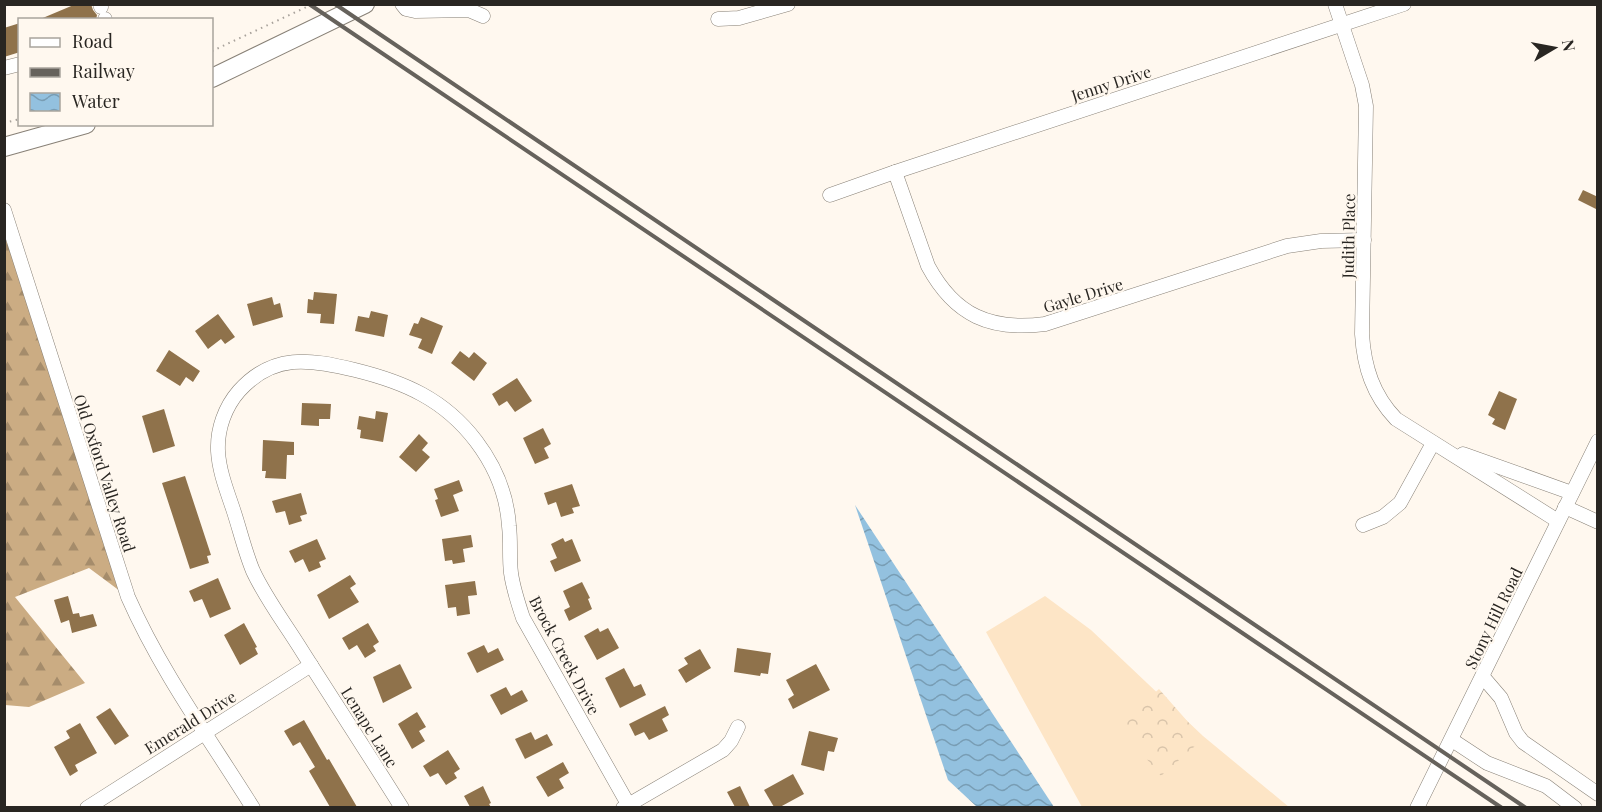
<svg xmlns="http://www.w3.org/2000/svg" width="1602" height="812" viewBox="0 0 1602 812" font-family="'Playfair Display',serif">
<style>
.grass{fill:#fde5c6}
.forest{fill:url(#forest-firs)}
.park{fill:url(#park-crowns)}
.water{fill:url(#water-waves)}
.building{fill:#8f724b}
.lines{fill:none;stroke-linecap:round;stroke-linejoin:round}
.minor-casing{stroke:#888177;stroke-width:15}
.major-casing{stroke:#888177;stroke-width:20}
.path{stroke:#a8a29b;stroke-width:2;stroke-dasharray:1.5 4.5;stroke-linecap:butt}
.minor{stroke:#fff;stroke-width:14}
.major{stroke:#fff;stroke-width:18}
.rail{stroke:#66625c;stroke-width:4}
.labels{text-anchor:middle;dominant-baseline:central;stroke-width:4.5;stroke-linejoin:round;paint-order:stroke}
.street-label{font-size:16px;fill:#292622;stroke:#fff8ef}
</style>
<defs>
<pattern id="forest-firs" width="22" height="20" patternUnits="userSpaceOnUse" patternTransform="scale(1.5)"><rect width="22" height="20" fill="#cbac83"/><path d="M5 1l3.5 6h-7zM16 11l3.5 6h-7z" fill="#a58c6b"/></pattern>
<pattern id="park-crowns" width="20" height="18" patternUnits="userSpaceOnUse" patternTransform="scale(1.5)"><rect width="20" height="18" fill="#fde5c6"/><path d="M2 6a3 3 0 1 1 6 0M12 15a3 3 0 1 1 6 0" fill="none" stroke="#d9c4aa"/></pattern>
<pattern id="water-waves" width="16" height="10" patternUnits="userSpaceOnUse" patternTransform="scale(1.5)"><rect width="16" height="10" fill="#93c1df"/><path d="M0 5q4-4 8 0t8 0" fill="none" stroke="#789db4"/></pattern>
</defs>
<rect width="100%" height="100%" fill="#fff8ef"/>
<!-- grass -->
<polygon class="grass" points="1045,596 1091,630 1203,736 1289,807 1082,807 986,632"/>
<!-- forest -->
<polygon class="forest" points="4,210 128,597 89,568 15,597 85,683 29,707 5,705"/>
<!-- park -->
<polygon class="park" points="1159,689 1203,739 1161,776 1118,725"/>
<!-- water -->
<polygon class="water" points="855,505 1054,807 977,807 948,780"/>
<!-- building -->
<g class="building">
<polygon points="76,4 91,4 93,10 97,15 96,20 38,20"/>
<polygon points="20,23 20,52 4,57 4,28"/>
<polygon points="1583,190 1598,197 1598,210 1578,200"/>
<polygon points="314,292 337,294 334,324 320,323 321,314 307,313 308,299 313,300"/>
<polygon points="272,297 274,305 280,303 283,317 253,326 247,304"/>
<polygon points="371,311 388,315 384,337 355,331 358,316 369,318"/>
<polygon points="218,314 235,337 225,344 221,339 208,349 195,331"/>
<polygon points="421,317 443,326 432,354 418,348 422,339 409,335 414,323 418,324"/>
<polygon points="169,350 200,371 193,382 186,377 180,386 156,371"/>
<polygon points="460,351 469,358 474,352 487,363 474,381 451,363"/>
<polygon points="517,378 532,401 515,412 507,401 499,406 492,394"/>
<polygon points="1499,391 1517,399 1505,430 1492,424 1495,419 1488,415"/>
<polygon points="302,403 331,404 330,419 319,419 319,426 301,425"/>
<polygon points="164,409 175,446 153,453 142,416"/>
<polygon points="376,411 388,413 383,442 360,438 361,430 357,429 359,416 375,419"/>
<polygon points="543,428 551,444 544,448 549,458 535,464 523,438"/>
<polygon points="419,434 428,443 422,450 430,457 416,472 399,457"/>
<polygon points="263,440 294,442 294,455 287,455 286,479 265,478 266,471 262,471"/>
<polygon points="185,476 211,555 207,556 209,563 190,569 162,483"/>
<polygon points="459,480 463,491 453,495 459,511 441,517 435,500 438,499 434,489"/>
<polygon points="572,484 580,506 572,508 574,513 561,517 556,502 548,505 544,493"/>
<polygon points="301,493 307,514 300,516 302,521 289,525 285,511 276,513 272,501"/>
<polygon points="471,535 473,547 463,549 465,562 453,564 452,560 445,561 442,539"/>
<polygon points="563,538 565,542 572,539 581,561 555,572 550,561 557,558 551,544"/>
<polygon points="317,539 326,559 319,562 321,567 309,572 303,559 295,563 289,551"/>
<polygon points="350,575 356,584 350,588 359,602 329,619 317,595"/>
<polygon points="218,578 231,609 210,618 202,599 194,602 189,591"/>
<polygon points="475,581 477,595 468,596 470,614 457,616 456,607 448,608 445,585"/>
<polygon points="582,582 590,598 588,599 592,609 569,621 564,610 570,607 563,591"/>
<polygon points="68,596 73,614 79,613 80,617 93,614 97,626 72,633 69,620 61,623 54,600"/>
<polygon points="244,623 257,647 255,648 258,654 240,665 224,635"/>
<polygon points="368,623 379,642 373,646 376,651 365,658 357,645 349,650 342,638"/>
<polygon points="598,628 600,632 608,628 619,648 597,660 584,636"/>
<polygon points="484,645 488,653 498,648 504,660 477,673 467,653"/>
<polygon points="737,648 771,653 768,674 761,673 760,676 734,672"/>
<polygon points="700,649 711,668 686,683 678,670 688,664 684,658"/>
<polygon points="400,664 412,688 383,703 373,677"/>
<polygon points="816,664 830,690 793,709 788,699 794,695 786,680"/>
<polygon points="624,668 634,687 641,684 646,695 620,708 605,678"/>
<polygon points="506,687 511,696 522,690 528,701 501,715 490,695"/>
<polygon points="665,706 669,715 662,719 668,731 649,740 644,732 635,736 629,724"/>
<polygon points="110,708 129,736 115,745 96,717"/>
<polygon points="417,712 426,727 419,731 425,741 412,749 398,724"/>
<polygon points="304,720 327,760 329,759 357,807 330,807 309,771 315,767 300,742 293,746 284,731"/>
<polygon points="80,723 97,753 75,765 78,771 70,776 54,747 70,738 66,731"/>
<polygon points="809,731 838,738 834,752 828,751 824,771 801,765"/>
<polygon points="531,732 535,740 547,734 553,745 525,759 515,739"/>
<polygon points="448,750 460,769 454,773 457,778 446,785 438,773 430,777 423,766"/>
<polygon points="563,762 569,773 559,779 564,788 548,797 536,777"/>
<polygon points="793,774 804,794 780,807 774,807 764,790"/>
<polygon points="483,786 491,803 489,804 491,807 470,807 464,796"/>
<polygon points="740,786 750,807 735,807 727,792"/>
</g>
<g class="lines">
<!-- minor casing -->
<g class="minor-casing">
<g id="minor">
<polyline points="100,4 101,7"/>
<polyline points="402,4 406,9 415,11 469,10 483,16"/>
<path d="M1335,4L1362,85L1366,106L1362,334C1364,367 1373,395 1396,419L1558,521"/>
<polyline points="105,19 105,20"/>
<polyline points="718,19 739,18 788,4"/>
<polyline points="4,68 20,64"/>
<path d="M895,172L928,266C955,316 991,331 1045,324L1287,246L1321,241L1364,240"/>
<polyline points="830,195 895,172 1404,4"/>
<path d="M4,210L128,597C161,672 210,739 253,808"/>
<polyline points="1463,454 1572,493"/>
<polyline points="1565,507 1598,522"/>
<polyline points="1363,525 1383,517 1400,503 1433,443"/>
<polyline points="1483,677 1501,698 1516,733 1523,742 1598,794"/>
<polyline points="1452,740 1487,763 1546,786 1575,808"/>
<polyline points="87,808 311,665"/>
<path d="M402,808C369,755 335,703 302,651C286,625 266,599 253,571C245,552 240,530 233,509C227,491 219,471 218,451C217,429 225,407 239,391C273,353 310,359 355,370C404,382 444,399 476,441C495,466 507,495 509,526C511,542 509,557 511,573C513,588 518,603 523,618L628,804"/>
<polyline points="623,808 723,750 731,741 738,727"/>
<polyline points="1417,808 1598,441"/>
</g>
</g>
<!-- major casing -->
<g class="major-casing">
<g id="major">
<polyline points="212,78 365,4"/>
<polyline points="4,147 86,124"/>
</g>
</g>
<!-- path -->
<g class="path">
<polyline points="212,51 313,4"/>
<polyline points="4,123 20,119"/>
</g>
<!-- minor -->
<use href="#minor" class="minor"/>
<!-- major -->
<use href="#major" class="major"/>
<!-- rail -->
<g class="rail">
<polyline points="309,4 1502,808"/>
<polyline points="335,4 1526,808"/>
</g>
</g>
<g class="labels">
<!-- street labels -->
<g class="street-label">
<text transform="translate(1111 83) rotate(-18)">Jenny Drive</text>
<text transform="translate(1348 236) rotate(-89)">Judith Place</text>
<text transform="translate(1083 295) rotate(-17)">Gayle Drive</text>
<text transform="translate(105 473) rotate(72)">Old Oxford Valley Road</text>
<text transform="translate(1493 618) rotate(-64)">Stony Hill Road</text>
<text transform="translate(565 655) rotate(62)">Brock Creek Drive</text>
<text transform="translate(190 722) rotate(-32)">Emerald Drive</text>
<text transform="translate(370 727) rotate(58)">Lenape Lane</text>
</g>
</g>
<!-- border -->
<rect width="1602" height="812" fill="none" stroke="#292622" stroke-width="12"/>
<!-- legend -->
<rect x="18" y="18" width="195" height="108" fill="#fff8ef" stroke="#a9a49d" stroke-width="1.5"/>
<rect x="30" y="38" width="30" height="9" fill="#ffffff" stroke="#a9a49d" stroke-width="1.5"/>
<text x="72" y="48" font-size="18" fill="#292622">Road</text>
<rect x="30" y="68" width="30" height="9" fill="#66625c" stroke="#a9a49d" stroke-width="1.5"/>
<text x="72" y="78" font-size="18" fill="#292622">Railway</text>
<rect x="30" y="93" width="30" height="18" fill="url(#water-waves)" stroke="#a9a49d" stroke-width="1.5"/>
<text x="72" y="108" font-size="18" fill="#292622">Water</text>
<!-- north arrow -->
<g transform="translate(1554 48) rotate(80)" stroke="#fff8ef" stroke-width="4.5" paint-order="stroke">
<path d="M0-4.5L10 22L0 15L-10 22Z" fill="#292622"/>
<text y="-9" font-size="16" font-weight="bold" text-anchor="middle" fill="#292622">N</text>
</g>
</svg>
